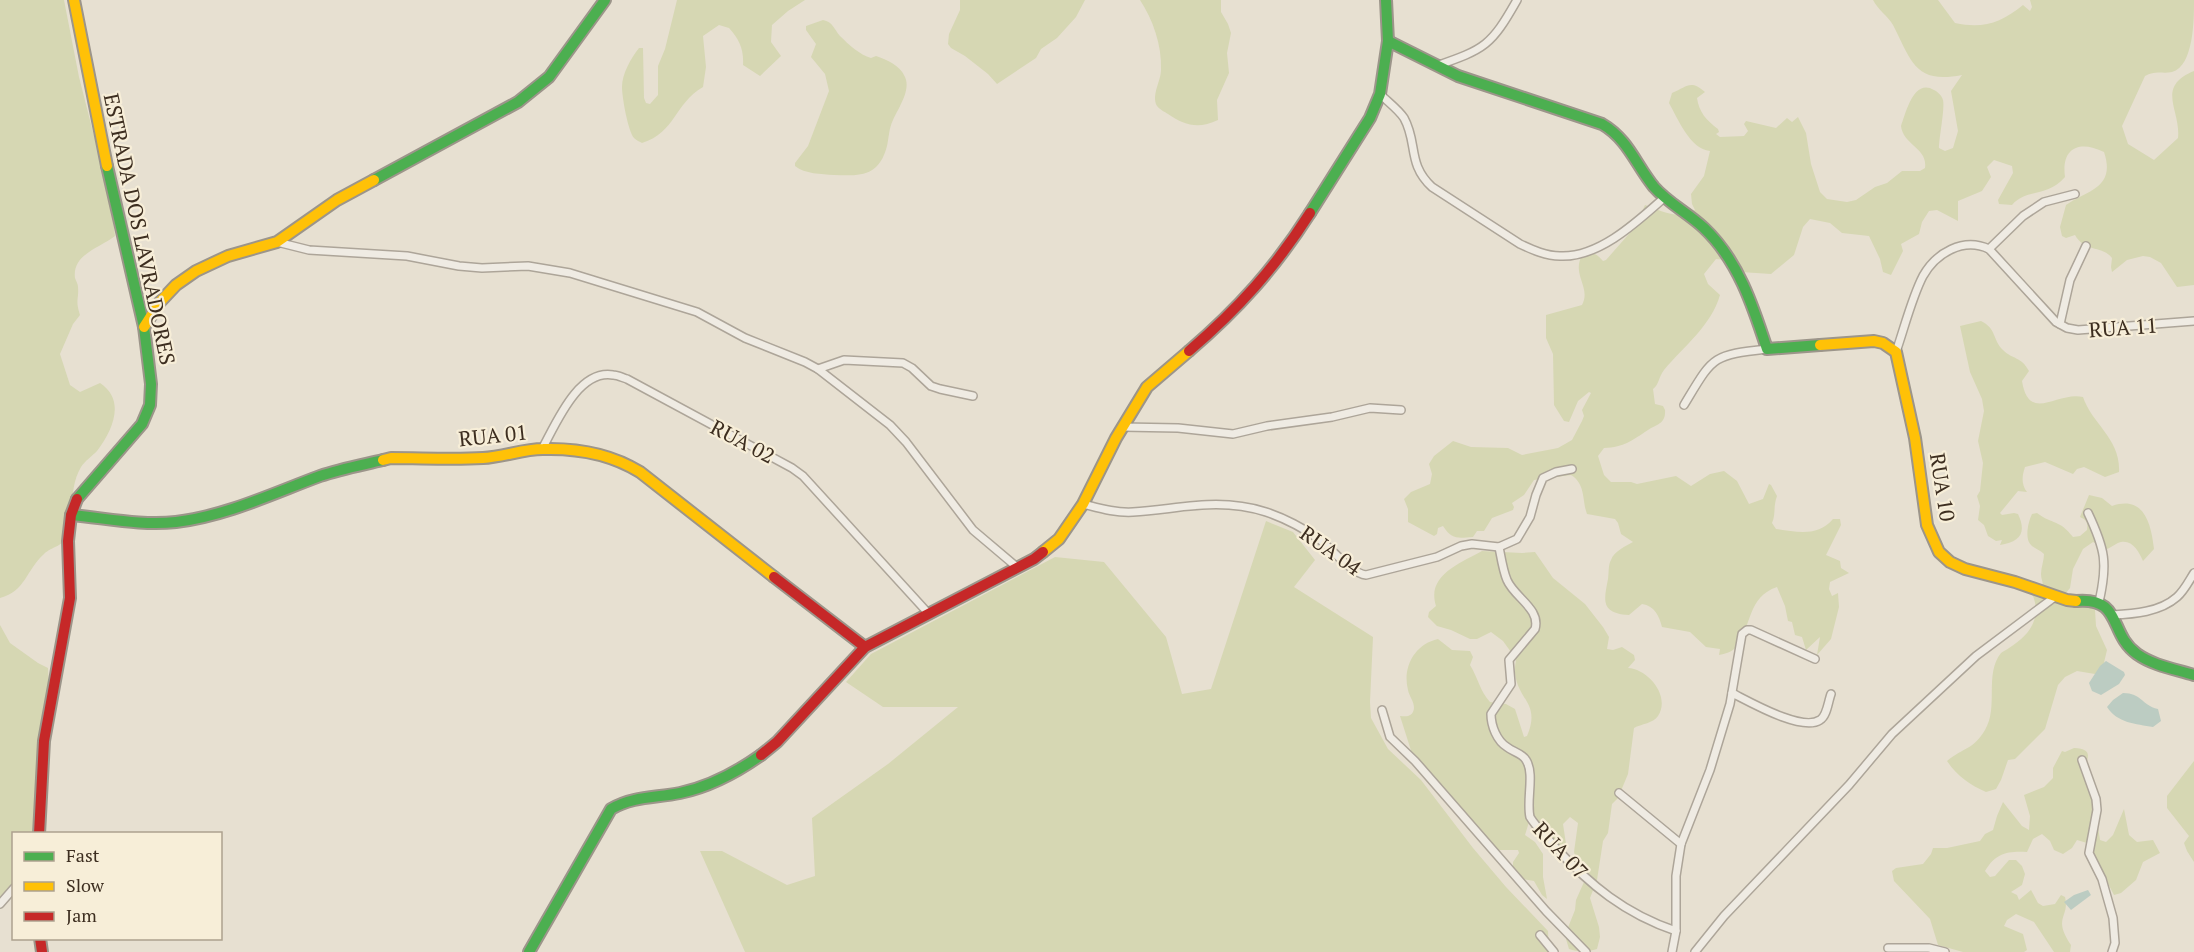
<svg xmlns="http://www.w3.org/2000/svg" width="2194" height="952" viewBox="0 0 2194 952" font-family="'PT Serif',serif">
<style>
.green{fill:#d6d7b3}
.water{fill:#bcccc2}
.lines{fill:none;stroke-linecap:round;stroke-linejoin:round}
.street-casing{stroke:#ada599;stroke-width:10}
.fast-casing{stroke:#9c958a;stroke-width:14}
.slow-casing{stroke:#9c958a;stroke-width:14}
.jam-casing{stroke:#9c958a;stroke-width:14}
.street{stroke:#efebe3;stroke-width:7}
.fast{stroke:#4caf50;stroke-width:10}
.slow{stroke:#ffc107;stroke-width:10}
.jam{stroke:#c62828;stroke-width:10}
.labels{text-anchor:middle;dominant-baseline:central;stroke-width:4.5;stroke-linejoin:round;paint-order:stroke}
.street-label{font-size:21px;fill:#3d2e20;stroke:#f7eed8}
</style>
<rect width="100%" height="100%" fill="#e7e0d1"/>
<!-- green -->
<g class="green">
<path d="M0,0H64L79,77L93,132L108,178L115,236C100,248 72,254 75,278C76,281 78,284 78,287C79,300 75,299 80,315L73,324L60,354L70,385L80,392L100,383C126,400 113,430 97,451C92,456 85,461 81,467C69,487 74,513 67,534C64,547 52,546 44,554C26,570 26,591 0,598Z"/>
<path d="M677,0H805L788,11L772,25L771,42L781,56L760,76L743,65C744,49 739,39 729,28L719,25L703,36L706,67L703,87C674,104 676,132 642,143C640,142 636,140 634,138C628,131 622,97 622,87C622,74 631,58 639,48H643L644,98L646,103L650,104L658,95V66L665,49Z"/>
<polygon points="960,0 1085,0 1076,17 1057,38 1041,49 1036,58 997,84 988,74 965,56 951,48 948,44 949,34 960,10"/>
<path d="M1140,0H1221V12L1228,24L1231,33L1227,53L1229,73L1217,100L1218,120C1199,129 1185,126 1168,114C1165,112 1159,109 1157,106C1151,95 1161,81 1161,70C1162,45 1153,20 1140,0Z"/>
<path d="M1873,0H1938L1955,23C1983,29 2001,23 2023,5L2030,11L2032,7L2030,0H2194C2194,19 2194,66 2172,72C2162,74 2155,70 2145,76L2122,126L2128,144L2154,160L2178,138C2181,110 2155,87 2194,71V285L2177,287L2161,263L2150,257L2143,256L2127,260L2112,272L2111,267L2112,258C2102,245 2085,253 2075,235L2066,238L2062,236L2060,227L2066,205C2088,190 2116,188 2104,152C2080,140 2061,147 2065,177C2047,198 2027,188 2012,205L1999,204L1998,200L2013,173L2012,166L1994,160L1987,167L1991,177L1982,191L1958,201V221L1937,210L1929,211L1922,222L1919,234L1901,244L1903,251L1891,275L1883,272L1880,259L1869,236L1842,233L1830,223L1810,219L1803,227L1794,255L1771,274L1741,272L1726,260L1716,259L1704,274L1708,284L1720,295C1711,326 1684,346 1664,370C1659,376 1659,385 1653,389L1655,404L1663,406L1665,410C1666,424 1657,424 1648,430C1631,441 1625,447 1604,448L1598,456L1604,475L1611,482H1631L1637,484L1676,476L1691,486L1710,474L1724,471L1737,481L1749,504L1763,499L1769,484L1771,485L1777,496C1773,507 1776,514 1772,523L1776,529C1797,532 1818,537 1833,519H1840L1841,525L1826,555L1840,561L1841,568L1849,573L1830,582L1829,589L1832,596L1838,593L1839,607L1831,639L1817,655L1820,637L1806,650L1802,637L1795,635L1792,622L1788,621L1785,606L1777,587C1747,597 1752,627 1736,647C1732,652 1725,654 1719,655L1720,649L1706,647L1690,632L1662,627C1659,616 1655,606 1642,604L1629,615C1600,613 1604,600 1608,579C1609,573 1608,565 1611,560C1614,551 1626,546 1633,542L1621,534L1618,523L1615,519L1587,514C1582,501 1586,484 1571,475L1534,480L1524,495L1512,503L1514,507L1513,510L1492,518L1484,531H1477L1473,537C1458,538 1452,540 1443,526L1438,528L1437,534L1434,536L1408,522V509L1404,499L1411,492L1430,484L1432,474L1429,464L1434,456L1453,441L1471,447L1508,448L1522,455L1558,448L1572,440L1582,421L1584,416L1582,410L1591,393L1589,392L1578,401L1569,422L1564,421L1554,405L1553,354L1546,338V315L1582,305C1592,286 1569,274 1584,252C1592,251 1598,255 1603,261L1606,260L1635,227L1645,205C1662,211 1676,220 1695,210L1692,204L1691,194L1704,176L1710,151C1690,149 1678,119 1669,103L1672,93C1687,87 1690,79 1705,92L1697,98C1699,112 1706,120 1718,129L1719,132L1716,134L1720,137L1744,136L1748,131L1744,124L1746,121L1776,128L1787,118L1792,122L1798,117L1806,133L1811,164L1820,192L1827,199L1847,202L1856,200L1875,187L1887,183L1902,171H1920L1925,168C1928,148 1903,145 1901,126C1906,112 1914,78 1934,90C1938,92 1942,96 1943,100C1945,108 1939,138 1939,148L1945,151L1953,148L1958,131L1951,91L1962,75C1915,84 1912,62 1893,25C1888,16 1878,10 1873,0Z"/>
<path d="M823,20C833,22 834,29 840,36C848,44 860,55 871,58L876,56C887,60 900,65 905,77C911,90 899,107 893,120C889,128 889,137 887,146C879,177 860,176 834,175C821,174 805,174 795,166V163L808,146L829,91L825,74L811,57L816,44L806,30V26Z"/>
<path d="M1981,321C1997,329 1992,339 2003,350C2013,360 2021,356 2029,371L2022,381C2029,424 2057,391 2083,397C2092,424 2121,439 2119,472L2105,477L2084,467L2077,469L2073,474L2045,462L2025,467C2022,476 2021,484 2027,492L2018,491L2000,513L2002,515L2014,513L2018,514C2027,533 2020,542 2000,545L2002,540L1996,541L1988,536L1984,525L1978,520L1980,506L1977,496L1980,491L1983,463L1978,441L1984,411L1982,399L1970,372L1960,326Z"/>
<path d="M2089,495L2102,498L2112,506C2144,495 2151,523 2154,549L2143,561C2139,552 2133,540 2121,542C2116,543 2112,547 2107,549L2093,542L2083,549L2073,569L2070,588L2065,594L2063,604L2089,607L2095,610L2096,626L2107,650L2101,675L2077,671L2065,677L2058,685L2045,729L2015,759L2008,760L2001,780L1996,789L1986,792C1970,785 1957,776 1947,761C1964,747 1973,750 1985,730C1999,707 1984,674 2001,653C2003,651 2007,650 2009,648C2023,639 2034,629 2036,612C2036,604 2034,597 2030,590L2042,588C2044,582 2041,580 2041,574C2041,567 2044,561 2044,554C2040,550 2036,549 2032,546C2024,540 2028,522 2032,514L2037,513C2053,525 2059,519 2073,537L2080,536L2087,530C2088,523 2087,520 2080,517Z"/>
<polygon points="1266,521 1293,532 1315,560 1294,587 1373,637 1370,702 1371,718 1388,749 1421,780 1473,848 1506,887 1548,931 1549,952 745,952 700,851 722,851 787,885 815,876 812,818 888,764 958,707 883,707 846,682 871,654 1055,557 1104,562 1166,637 1182,694 1211,689"/>
<path d="M1482,551L1522,553L1535,552L1553,578L1585,604L1603,627L1609,637L1607,649L1613,650L1622,647L1634,655L1635,660L1628,668C1648,669 1671,696 1658,716C1654,723 1641,724 1634,728L1628,774L1618,798L1612,804L1608,833L1603,841L1597,880L1590,898L1599,927L1600,937L1597,949C1587,952 1578,952 1569,949L1566,939L1567,930L1575,910L1576,900L1584,882L1583,870L1577,862L1574,852L1578,823L1570,817L1563,824L1566,844L1556,849L1529,822L1525,835L1535,842L1543,854V877L1547,899L1542,895L1534,881L1522,879L1513,872V862L1519,853L1518,850H1496L1415,763L1400,716C1408,717 1413,716 1414,708C1414,701 1409,696 1408,690C1402,667 1415,644 1438,639L1452,650L1470,651L1473,657L1470,665C1478,678 1480,691 1490,702L1506,704L1515,709L1524,737L1527,736C1541,703 1518,701 1515,673C1514,669 1516,663 1516,659L1503,641L1491,632L1477,639H1470L1451,630L1437,626L1428,617L1429,612L1436,606C1426,575 1461,563 1482,551Z"/>
<polygon points="0,625 10,643 38,663 48,668 51,734 47,740 43,833 14,834 13,889 0,902"/>
<path d="M2074,748C2098,749 2084,762 2083,777L2093,794L2100,840L2106,842L2113,835L2124,809L2129,835L2137,842L2153,840L2160,853L2143,862L2136,880L2121,893L2114,895L2087,843L2077,840L2072,848L2063,854L2054,850L2050,841L2042,834L2033,839L2027,852C2007,851 1996,853 1985,871L1990,877L1995,876L2009,860H2016L2022,866L2025,874L2022,885L2011,892L2017,895L2019,900L2031,890L2038,903L2043,906L2055,904L2061,895L2065,897C2070,918 2052,917 2071,945L2070,952H2054L2034,922L2016,914L2007,920L2004,926L2023,934L2027,950L2024,952H1963L1938,945L1930,919L1894,881L1892,871L1896,868L1923,864L1931,854L1933,848H1947L1980,841L1985,834L1993,830L1997,816L2003,802L2022,826L2029,830L2030,816L2024,795L2044,787L2053,778V768L2062,751L2065,752Z"/>
<polygon points="2194,761 2194,862 2187,851 2184,843 2189,836 2167,808 2167,796"/>
</g>
<!-- water -->
<g class="water">
<polygon points="2106,661 2124,672 2125,675 2119,684 2101,695 2092,691 2089,683 2100,666"/>
<path d="M2123,693C2142,693 2141,705 2158,709L2161,721L2153,727C2136,724 2117,723 2107,707L2113,700Z"/>
<polygon points="2088,890 2091,895 2071,910 2064,902 2074,895"/>
</g>
<g class="lines">
<!-- street casing -->
<g class="street-casing">
<g id="street">
<path d="M1436,66C1485,49 1491,46 1517,0"/>
<path d="M1380,94C1388,102 1398,109 1404,118C1418,143 1407,164 1432,187L1520,244C1533,250 1546,256 1560,256C1599,258 1638,221 1665,197"/>
<polyline points="277,242 309,250 407,256 459,266 482,268 528,266 570,273 697,312 745,338 805,362 818,369 890,425 906,442 973,530 1018,568"/>
<polyline points="1989,249 2023,216 2044,202 2075,194"/>
<polyline points="2060,324 2070,280 2086,246"/>
<path d="M1896,352C1904,329 1912,297 1923,276C1936,253 1963,237 1989,249L2056,322L2067,328L2078,330L2194,321"/>
<polyline points="818,369 844,360 903,363 912,368 931,386 940,389 973,396"/>
<path d="M1684,405C1713,357 1711,355 1767,349"/>
<polyline points="1122,427 1178,428 1233,434 1267,426 1332,417 1370,408 1401,410"/>
<path d="M542,449C556,424 578,369 613,375C618,375 623,378 627,379L792,468L803,476L928,613"/>
<path d="M1083,504C1099,508 1115,513 1133,512C1180,509 1218,497 1266,512C1284,518 1303,528 1319,539C1331,548 1352,574 1366,575L1437,557L1461,546L1472,544L1499,547L1517,539L1530,517L1536,495L1543,478L1556,472L1572,469"/>
<path d="M2088,513C2105,549 2108,563 2099,602"/>
<path d="M1499,547C1501,557 1503,571 1507,580C1514,597 1541,609 1535,629L1509,660L1511,684L1491,714C1491,726 1497,741 1507,747C1513,752 1522,753 1526,760C1535,774 1526,800 1530,817C1536,827 1546,836 1554,846C1590,885 1625,914 1676,931"/>
<path d="M2112,615C2134,614 2160,612 2177,597C2184,591 2189,581 2194,573"/>
<path d="M1732,693C1750,702 1802,732 1820,720C1827,716 1828,702 1831,694"/>
<polyline points="1382,710 1390,737 1415,761 1546,911 1586,952"/>
<polyline points="2082,760 2096,799 2097,810 2089,853 2102,879 2113,918 2115,943 2112,952"/>
<polyline points="1619,793 1681,844"/>
<polyline points="0,904 14,888"/>
<polyline points="1540,935 1554,952"/>
<polyline points="1888,948 1929,948 1945,952"/>
<polyline points="1672,952 1676,931 1676,876 1681,844 1710,770 1730,704 1742,634 1747,630 1751,630 1815,659"/>
<polyline points="1695,952 1724,916 1849,785 1892,734 1976,656 2056,596"/>
</g>
</g>
<!-- fast casing -->
<g class="fast-casing">
<g id="fast">
<path d="M1388,41L1458,76L1602,124C1628,139 1636,165 1654,187C1668,203 1688,213 1704,228C1738,260 1753,306 1767,349L1820,345"/>
<polyline points="374,180 518,102 549,77 605,0"/>
<polyline points="1310,213 1370,118 1380,94 1388,41 1386,0"/>
<polyline points="77,499 142,424 150,405 151,384 144,327 107,166"/>
<path d="M71,515C105,518 142,526 176,522C226,516 274,493 320,476C340,469 362,465 383,460"/>
<path d="M2076,601C2123,597 2108,633 2137,654C2154,666 2175,669 2194,675"/>
<path d="M529,952L611,809C633,796 656,798 680,793C709,787 737,772 761,755"/>
</g>
</g>
<!-- slow casing -->
<g class="slow-casing">
<g id="slow">
<polyline points="74,0 107,166"/>
<polyline points="144,327 160,302 176,285 196,271 228,256 277,242 337,200 374,180"/>
<polyline points="1820,345 1874,341 1883,343 1896,352 1915,438 1927,525 1939,552 1950,562 1965,569 2015,582 2067,600 2076,601"/>
<path d="M383,460L391,458C422,458 453,460 483,458C503,457 523,449 543,449C577,448 611,454 640,472L774,577"/>
<polyline points="1043,552 1059,539 1083,504 1116,438 1147,387 1189,351"/>
</g>
</g>
<!-- jam casing -->
<g class="jam-casing">
<g id="jam">
<path d="M1189,351C1238,309 1275,268 1310,213"/>
<polyline points="774,577 865,647"/>
<polyline points="761,755 777,742 865,647 1034,559 1043,552"/>
<polyline points="39,834 44,741 70,598 68,541 71,515 77,499"/>
<polyline points="40,938 42,952"/>
</g>
</g>
<!-- street -->
<use href="#street" class="street"/>
<!-- fast -->
<use href="#fast" class="fast"/>
<!-- slow -->
<use href="#slow" class="slow"/>
<!-- jam -->
<use href="#jam" class="jam"/>
</g>
<g class="labels">
<!-- street labels -->
<g class="street-label">
<text transform="translate(140 229) rotate(78)">ESTRADA DOS LAVRADORES</text>
<text transform="translate(2123 327) rotate(-4)">RUA 11</text>
<text transform="translate(493 435) rotate(-6)">RUA 01</text>
<text transform="translate(743 441) rotate(28)">RUA 02</text>
<text transform="translate(1943 487) rotate(81)">RUA 10</text>
<text transform="translate(1331 550) rotate(35)">RUA 04</text>
<text transform="translate(1561 850) rotate(47)">RUA 07</text>
</g>
</g>
<!-- legend -->
<rect x="12" y="832" width="210" height="108" fill="#f7eed8" stroke="#ada18e" stroke-width="1.5"/>
<rect x="24" y="852" width="30" height="9" fill="#4caf50" stroke="#ada18e" stroke-width="1.5"/>
<text x="66" y="862" font-size="18" fill="#3d2e20">Fast</text>
<rect x="24" y="882" width="30" height="9" fill="#ffc107" stroke="#ada18e" stroke-width="1.5"/>
<text x="66" y="892" font-size="18" fill="#3d2e20">Slow</text>
<rect x="24" y="912" width="30" height="9" fill="#c62828" stroke="#ada18e" stroke-width="1.5"/>
<text x="66" y="922" font-size="18" fill="#3d2e20">Jam</text>
</svg>
